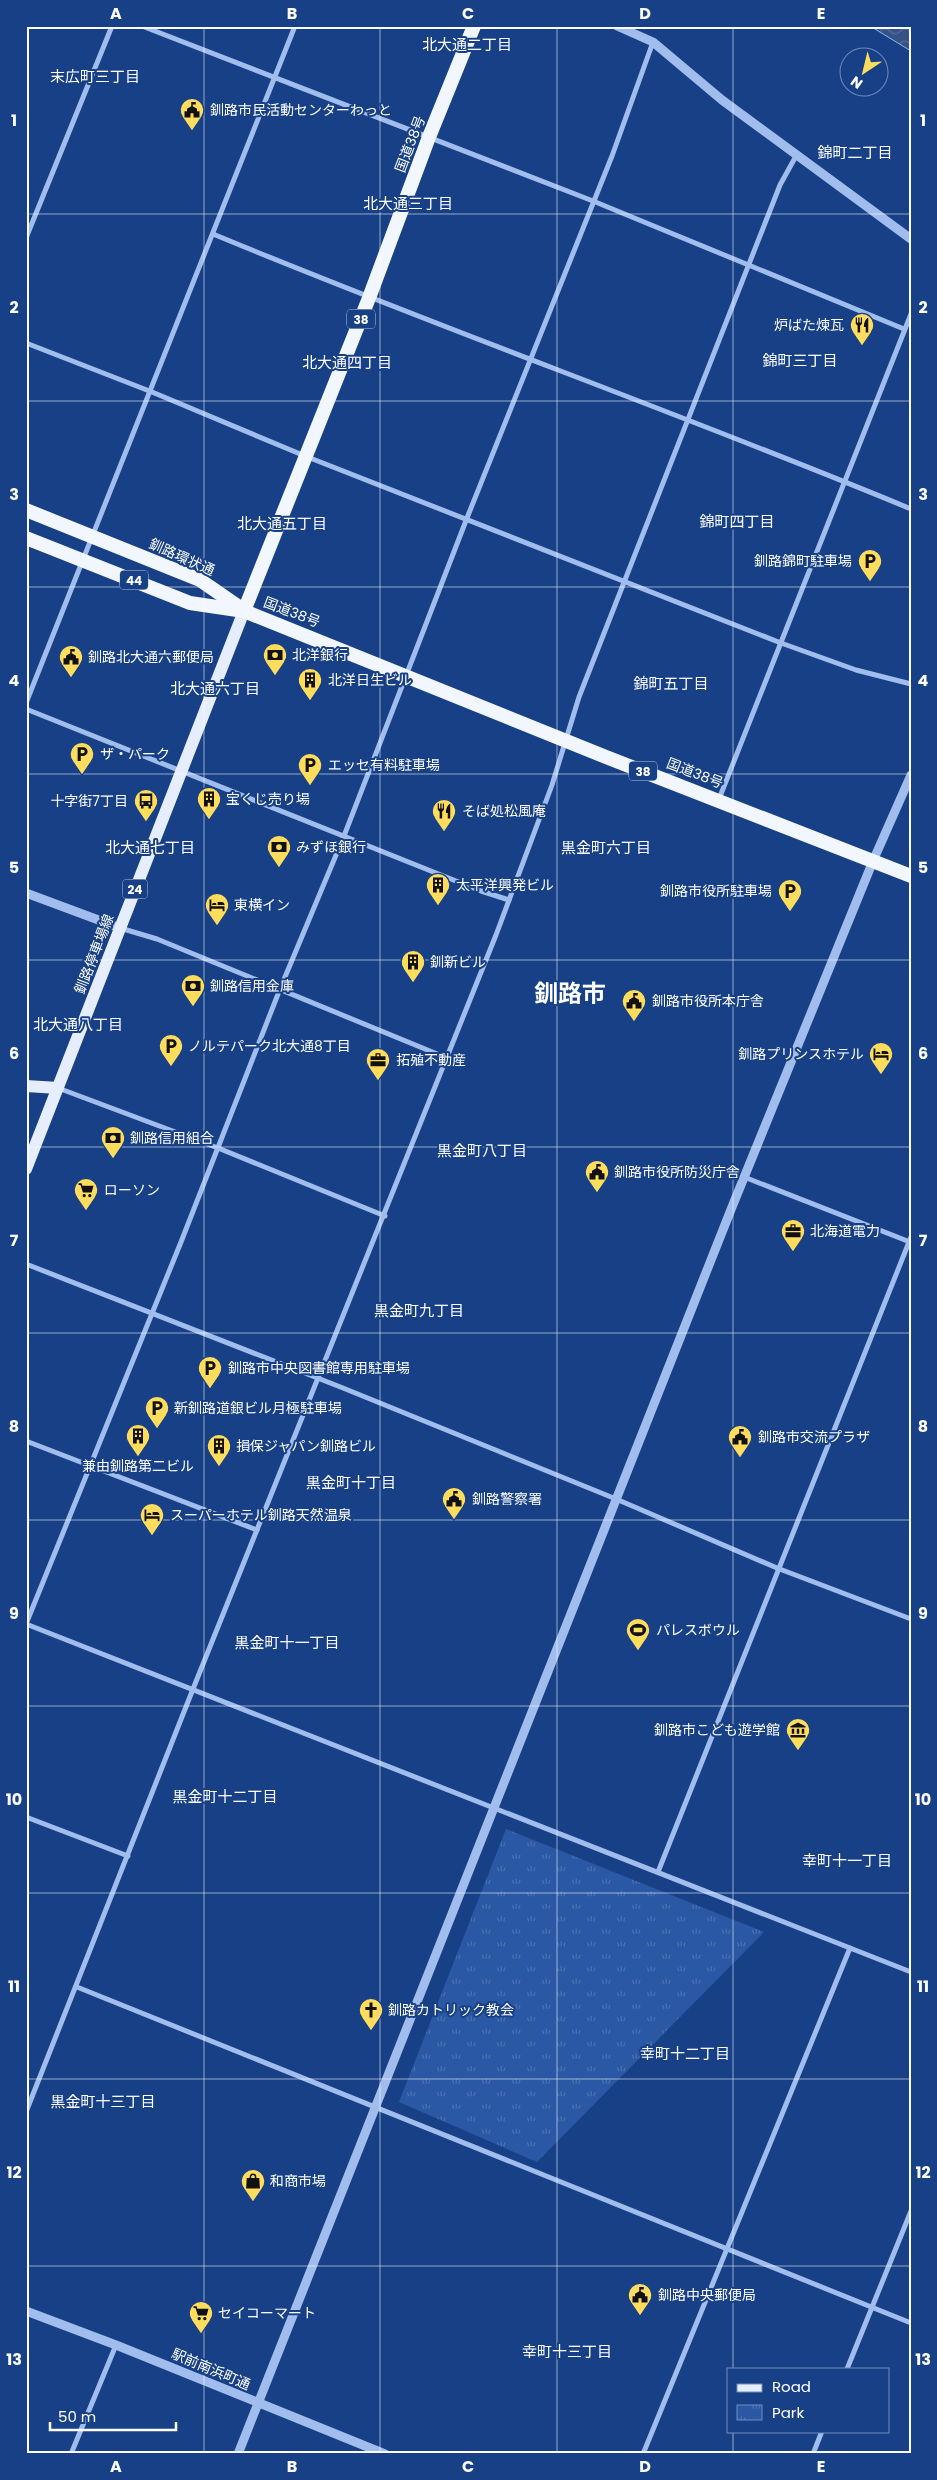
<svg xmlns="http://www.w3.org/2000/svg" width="937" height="2480" viewBox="0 0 937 2480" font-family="Poppins,'Noto Sans JP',sans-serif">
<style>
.park{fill:url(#park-tufts)}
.water{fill:url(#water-waves);stroke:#92b6ef}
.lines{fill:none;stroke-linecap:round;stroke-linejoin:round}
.minor{stroke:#a0bded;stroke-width:5}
.tertiary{stroke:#a0bded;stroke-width:9}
.primary{stroke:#e6edff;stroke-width:12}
.trunk{stroke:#f2f6ff;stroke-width:14}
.grid{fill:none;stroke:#fff;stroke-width:1;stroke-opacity:0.55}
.labels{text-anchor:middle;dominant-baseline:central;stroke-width:4;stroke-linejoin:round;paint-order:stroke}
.shield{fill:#184087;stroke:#bac6db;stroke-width:1}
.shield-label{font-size:12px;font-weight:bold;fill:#fff}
.poi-label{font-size:14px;fill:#fff;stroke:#184087;text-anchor:start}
.street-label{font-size:14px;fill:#fff;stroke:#184087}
.neighbourhood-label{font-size:15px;fill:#fff;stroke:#184087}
.town-label{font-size:24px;font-weight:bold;fill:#fff;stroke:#184087}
.neatline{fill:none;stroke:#fff;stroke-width:2}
.grid-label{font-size:16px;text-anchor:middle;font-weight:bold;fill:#fff}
</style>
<defs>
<pattern id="park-tufts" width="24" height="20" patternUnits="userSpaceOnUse" patternTransform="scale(1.25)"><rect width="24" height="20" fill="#2b58a5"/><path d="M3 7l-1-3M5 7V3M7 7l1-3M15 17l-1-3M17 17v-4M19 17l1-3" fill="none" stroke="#4b71b2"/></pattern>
<pattern id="water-waves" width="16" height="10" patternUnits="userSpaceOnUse" patternTransform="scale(1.25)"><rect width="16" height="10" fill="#355287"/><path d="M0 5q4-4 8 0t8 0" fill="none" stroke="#536c99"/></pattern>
</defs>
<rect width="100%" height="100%" fill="#184087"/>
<!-- park -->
<polygon class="park" points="506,1829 764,1932 537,2162 399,2102"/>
<!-- water -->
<polygon class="water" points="870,26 911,26 911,51"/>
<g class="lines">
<!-- minor -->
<g class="minor">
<polyline points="142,26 593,201 904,329"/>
<polyline points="653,42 612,156 467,518 344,836 280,989 181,1242 26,1624 911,1972"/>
<path d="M213,234C444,330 680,413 911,509"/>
<polyline points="26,238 112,26"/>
<polyline points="26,343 152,392 305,456 781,643 856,670 911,684"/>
<polyline points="26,703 295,26"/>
<polyline points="26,709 481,891 509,900"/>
<polyline points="719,799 911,314"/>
<polyline points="120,928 157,939 447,1058"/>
<polyline points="58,1088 218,1148 385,1216"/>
<polyline points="744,1177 910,1242"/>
<polyline points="26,1264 343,1388 616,1499 777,1568 911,1619"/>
<polyline points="26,1441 257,1530"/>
<polyline points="26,1817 128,1856"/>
<polyline points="658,1872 911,1237"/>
<polyline points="77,1987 911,2323"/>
<polyline points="26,2112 193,1689 496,935 552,785 579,697 780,185 796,156"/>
<polyline points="847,2369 911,2211"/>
<polyline points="71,2454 116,2345"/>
<polyline points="643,2454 850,1948"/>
<polyline points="813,2454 822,2431"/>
</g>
<!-- tertiary -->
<g class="tertiary">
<polyline points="617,26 653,42 722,100 911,239"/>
<polyline points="26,893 120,928"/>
<polyline points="26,2311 116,2345 385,2454"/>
<polyline points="238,2454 732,1207 873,861 911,775"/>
</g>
<!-- primary -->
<g class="primary">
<polyline points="26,1086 58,1088"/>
<polyline points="26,1169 244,611"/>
</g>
<!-- trunk -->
<g class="trunk">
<polyline points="26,510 200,580 242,609"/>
<polyline points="26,538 190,603 244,611 606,757 911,876"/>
<polyline points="244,611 369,298 429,137 474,26"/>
</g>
</g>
<!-- grid -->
<path class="grid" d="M204,26V2454M380,26V2454M557,26V2454M733,26V2369M26,214H911M26,401H911M26,587H911M26,774H911M26,960H911M26,1147H911M26,1333H911M26,1520H911M26,1706H911M26,1893H911M26,2079H911M26,2266H911M733,2431V2454"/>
<!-- icons -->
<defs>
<g id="civic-pin" transform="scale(1.25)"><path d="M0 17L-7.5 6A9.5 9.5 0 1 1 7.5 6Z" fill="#ffdd5c" stroke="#184087"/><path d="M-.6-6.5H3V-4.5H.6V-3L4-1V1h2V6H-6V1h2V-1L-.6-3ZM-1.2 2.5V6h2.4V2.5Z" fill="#111"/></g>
<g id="restaurant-pin" transform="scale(1.25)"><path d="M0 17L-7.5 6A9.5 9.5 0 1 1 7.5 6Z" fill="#ffdd5c" stroke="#184087"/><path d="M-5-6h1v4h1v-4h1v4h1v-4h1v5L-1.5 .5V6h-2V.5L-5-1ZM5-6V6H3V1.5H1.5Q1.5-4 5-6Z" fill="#111"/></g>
<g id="parking-pin" transform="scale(1.25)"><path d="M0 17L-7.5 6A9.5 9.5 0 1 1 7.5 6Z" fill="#ffdd5c" stroke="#184087"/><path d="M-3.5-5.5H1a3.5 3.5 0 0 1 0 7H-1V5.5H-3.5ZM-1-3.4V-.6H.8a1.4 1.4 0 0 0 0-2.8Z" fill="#111"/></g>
<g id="bank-pin" transform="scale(1.25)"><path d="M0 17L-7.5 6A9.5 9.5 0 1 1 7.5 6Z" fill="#ffdd5c" stroke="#184087"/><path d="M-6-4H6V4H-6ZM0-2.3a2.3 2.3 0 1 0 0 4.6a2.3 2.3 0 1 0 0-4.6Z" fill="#111"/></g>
<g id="building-pin" transform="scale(1.25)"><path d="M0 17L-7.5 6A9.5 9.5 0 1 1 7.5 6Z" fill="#ffdd5c" stroke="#184087"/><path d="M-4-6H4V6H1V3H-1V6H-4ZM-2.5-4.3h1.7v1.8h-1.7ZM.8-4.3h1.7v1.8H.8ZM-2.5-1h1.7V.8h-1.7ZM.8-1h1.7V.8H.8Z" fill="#111"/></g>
<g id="bus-pin" transform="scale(1.25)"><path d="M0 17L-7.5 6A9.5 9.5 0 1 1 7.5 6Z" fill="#ffdd5c" stroke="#184087"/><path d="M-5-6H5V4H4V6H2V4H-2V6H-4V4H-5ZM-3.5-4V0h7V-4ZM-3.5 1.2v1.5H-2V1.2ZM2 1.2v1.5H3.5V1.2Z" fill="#111"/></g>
<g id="hotel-pin" transform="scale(1.25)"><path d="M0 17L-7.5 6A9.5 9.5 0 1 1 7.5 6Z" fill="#ffdd5c" stroke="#184087"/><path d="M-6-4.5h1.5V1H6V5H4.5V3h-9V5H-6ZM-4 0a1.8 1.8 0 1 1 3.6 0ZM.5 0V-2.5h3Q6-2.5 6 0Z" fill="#111"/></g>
<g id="office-pin" transform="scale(1.25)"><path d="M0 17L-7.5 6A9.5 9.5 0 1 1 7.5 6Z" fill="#ffdd5c" stroke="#184087"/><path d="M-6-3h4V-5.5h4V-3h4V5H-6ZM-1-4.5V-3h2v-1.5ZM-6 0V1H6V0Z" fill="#111"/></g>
<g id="supermarket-pin" transform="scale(1.25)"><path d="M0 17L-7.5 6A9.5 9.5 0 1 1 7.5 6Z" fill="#ffdd5c" stroke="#184087"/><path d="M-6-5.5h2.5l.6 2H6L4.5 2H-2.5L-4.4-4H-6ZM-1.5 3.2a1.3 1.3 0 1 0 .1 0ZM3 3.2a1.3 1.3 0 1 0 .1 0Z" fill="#111"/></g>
<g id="stadium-pin" transform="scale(1.25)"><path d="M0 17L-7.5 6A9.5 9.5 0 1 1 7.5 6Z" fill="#ffdd5c" stroke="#184087"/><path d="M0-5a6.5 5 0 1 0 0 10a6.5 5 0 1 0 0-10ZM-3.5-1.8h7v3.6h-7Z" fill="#111"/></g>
<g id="museum-pin" transform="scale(1.25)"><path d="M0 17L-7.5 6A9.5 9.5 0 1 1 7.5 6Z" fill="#ffdd5c" stroke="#184087"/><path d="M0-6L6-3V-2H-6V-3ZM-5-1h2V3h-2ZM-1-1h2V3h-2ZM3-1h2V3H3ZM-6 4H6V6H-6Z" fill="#111"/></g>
<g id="church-pin" transform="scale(1.25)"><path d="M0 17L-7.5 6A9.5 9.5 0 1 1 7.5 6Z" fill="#ffdd5c" stroke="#184087"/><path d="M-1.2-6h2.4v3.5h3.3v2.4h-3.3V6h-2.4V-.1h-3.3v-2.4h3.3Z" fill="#111"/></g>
<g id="shop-pin" transform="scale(1.25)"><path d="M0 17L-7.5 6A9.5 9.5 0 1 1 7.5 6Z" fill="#ffdd5c" stroke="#184087"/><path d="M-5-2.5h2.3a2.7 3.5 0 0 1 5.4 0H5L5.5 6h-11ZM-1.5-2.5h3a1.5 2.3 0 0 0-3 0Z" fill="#111"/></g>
</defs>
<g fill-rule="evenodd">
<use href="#civic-pin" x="192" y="110"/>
<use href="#restaurant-pin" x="862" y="325"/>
<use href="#parking-pin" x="870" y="561"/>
<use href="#bank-pin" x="275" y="655"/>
<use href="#civic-pin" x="71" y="657"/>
<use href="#building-pin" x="310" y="680"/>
<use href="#parking-pin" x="82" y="754"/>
<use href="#parking-pin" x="310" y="765"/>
<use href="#building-pin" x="209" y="799"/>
<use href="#bus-pin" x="146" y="801"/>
<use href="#restaurant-pin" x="444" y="811"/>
<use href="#bank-pin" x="279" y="847"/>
<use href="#building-pin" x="438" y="885"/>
<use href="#parking-pin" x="790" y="891"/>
<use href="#hotel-pin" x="217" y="905"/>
<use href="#building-pin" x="413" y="962"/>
<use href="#bank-pin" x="193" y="986"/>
<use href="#civic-pin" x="634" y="1001"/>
<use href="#parking-pin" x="171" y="1046"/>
<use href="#hotel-pin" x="881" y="1054"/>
<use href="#office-pin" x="378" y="1060"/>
<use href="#bank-pin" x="113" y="1138"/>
<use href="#civic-pin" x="597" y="1172"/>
<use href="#supermarket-pin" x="86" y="1190"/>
<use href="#office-pin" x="793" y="1231"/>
<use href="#parking-pin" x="210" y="1368"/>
<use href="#parking-pin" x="157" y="1408"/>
<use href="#building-pin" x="138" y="1436"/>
<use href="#civic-pin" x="740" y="1437"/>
<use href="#building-pin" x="219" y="1446"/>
<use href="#civic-pin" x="454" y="1499"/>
<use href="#hotel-pin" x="152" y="1515"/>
<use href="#stadium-pin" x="638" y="1630"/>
<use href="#museum-pin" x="798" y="1730"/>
<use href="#church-pin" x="371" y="2010"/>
<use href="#shop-pin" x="253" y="2181"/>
<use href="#civic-pin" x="640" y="2295"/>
<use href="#supermarket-pin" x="201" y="2313"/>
</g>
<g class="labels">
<!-- shield labels -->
<g class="shield">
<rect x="347" y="309.5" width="28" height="19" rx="4"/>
<rect x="120" y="570.5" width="28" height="19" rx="4"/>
<rect x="629" y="761.5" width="28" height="19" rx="4"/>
<rect x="122.5" y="879.5" width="25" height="19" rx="4"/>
</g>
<g class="shield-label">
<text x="361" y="319">38</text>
<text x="134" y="580">44</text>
<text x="643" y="771">38</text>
<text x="135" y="889">24</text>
</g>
<!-- poi labels -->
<g class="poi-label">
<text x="210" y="110">釧路市民活動センターわっと</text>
<text x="844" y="325" text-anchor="end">炉ばた煉瓦</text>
<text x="852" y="561" text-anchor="end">釧路錦町駐車場</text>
<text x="292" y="655">北洋銀行</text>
<text x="88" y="657">釧路北大通六郵便局</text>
<text x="328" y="680">北洋日生ビル</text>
<text x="100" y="754">ザ・パーク</text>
<text x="328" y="765">エッセ有料駐車場</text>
<text x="226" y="799">宝くじ売り場</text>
<text x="128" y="801" text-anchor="end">十字街7丁目</text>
<text x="462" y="811">そば処松風庵</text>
<text x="296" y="847">みずほ銀行</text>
<text x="456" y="885">太平洋興発ビル</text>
<text x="772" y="891" text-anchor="end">釧路市役所駐車場</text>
<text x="234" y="905">東横イン</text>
<text x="430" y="962">釧新ビル</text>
<text x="210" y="986">釧路信用金庫</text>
<text x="652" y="1001">釧路市役所本庁舎</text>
<text x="188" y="1046">ノルテパーク北大通8丁目</text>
<text x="864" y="1054" text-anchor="end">釧路プリンスホテル</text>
<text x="396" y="1060">拓殖不動産</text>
<text x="130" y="1138">釧路信用組合</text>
<text x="614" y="1172">釧路市役所防災庁舎</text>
<text x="104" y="1190">ローソン</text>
<text x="810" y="1231">北海道電力</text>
<text x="228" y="1368">釧路市中央図書館専用駐車場</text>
<text x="174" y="1408">新釧路道銀ビル月極駐車場</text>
<text x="758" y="1437">釧路市交流プラザ</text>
<text x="236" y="1446">損保ジャパン釧路ビル</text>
<text x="138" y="1466" text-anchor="middle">兼由釧路第二ビル</text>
<text x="472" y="1499">釧路警察署</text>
<text x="170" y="1515">スーパーホテル釧路天然温泉</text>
<text x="656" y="1630">パレスボウル</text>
<text x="780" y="1730" text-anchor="end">釧路市こども遊学館</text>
<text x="388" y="2010">釧路カトリック教会</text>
<text x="270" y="2181">和商市場</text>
<text x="658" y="2295">釧路中央郵便局</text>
<text x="218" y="2313">セイコーマート</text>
</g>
<!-- street labels -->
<g class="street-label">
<text transform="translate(410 144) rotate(-69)">国道38号</text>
<text transform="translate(182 557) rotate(24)">釧路環状通</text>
<text transform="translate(292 612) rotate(21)">国道38号</text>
<text transform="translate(695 773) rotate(21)">国道38号</text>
<text transform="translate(94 954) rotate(-69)">釧路停車場線</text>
<text transform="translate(211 2369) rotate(23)">駅前南浜町通</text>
</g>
<!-- neighbourhood labels -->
<g class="neighbourhood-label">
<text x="467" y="44">北大通二丁目</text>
<text x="95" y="76">末広町三丁目</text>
<text x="855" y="152">錦町二丁目</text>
<text x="408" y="203">北大通三丁目</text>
<text x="800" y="360">錦町三丁目</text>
<text x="347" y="362">北大通四丁目</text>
<text x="737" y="521">錦町四丁目</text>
<text x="282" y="523">北大通五丁目</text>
<text x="671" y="683">錦町五丁目</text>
<text x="215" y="688">北大通六丁目</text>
<text x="150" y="847">北大通七丁目</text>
<text x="606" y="847">黒金町六丁目</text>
<text x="78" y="1024">北大通八丁目</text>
<text x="482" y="1150">黒金町八丁目</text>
<text x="419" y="1310">黒金町九丁目</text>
<text x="351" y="1482">黒金町十丁目</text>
<text x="287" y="1642">黒金町十一丁目</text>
<text x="225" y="1796">黒金町十二丁目</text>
<text x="847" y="1860">幸町十一丁目</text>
<text x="685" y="2053">幸町十二丁目</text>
<text x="103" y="2101">黒金町十三丁目</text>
<text x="567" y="2351">幸町十三丁目</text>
</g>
<!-- town labels -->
<g class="town-label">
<text x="570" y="993">釧路市</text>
</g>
</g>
<!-- border -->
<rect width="937" height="2480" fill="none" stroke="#184087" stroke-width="55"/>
<!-- legend -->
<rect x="727" y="2368" width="162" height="65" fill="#184087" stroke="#748cb7"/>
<rect x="737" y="2384" width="25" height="8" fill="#e6edff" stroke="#748cb7"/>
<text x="772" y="2392" font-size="15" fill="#ffffff">Road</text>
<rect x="737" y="2405" width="25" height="15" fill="url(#park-tufts)" stroke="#748cb7"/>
<text x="772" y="2418" font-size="15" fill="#ffffff">Park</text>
<!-- north arrow -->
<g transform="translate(864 72) rotate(215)"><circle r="24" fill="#184087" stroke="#748cb7"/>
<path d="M0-4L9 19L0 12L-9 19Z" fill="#ffdd5c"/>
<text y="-8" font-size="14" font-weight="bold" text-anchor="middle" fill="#ffffff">N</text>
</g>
<!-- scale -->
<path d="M50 2422v8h126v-8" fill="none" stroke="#ffffff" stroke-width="2.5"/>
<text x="58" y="2422" font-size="15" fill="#ffffff" stroke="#184087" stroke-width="4" paint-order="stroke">50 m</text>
<rect x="28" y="28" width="882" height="2424" class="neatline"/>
<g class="grid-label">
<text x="116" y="19">A</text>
<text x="292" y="19">B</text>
<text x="468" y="19">C</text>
<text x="645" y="19">D</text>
<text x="821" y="19">E</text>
<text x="14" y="126">1</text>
<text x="923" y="126">1</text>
<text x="14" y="313">2</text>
<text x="923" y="313">2</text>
<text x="14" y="500">3</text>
<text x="923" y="500">3</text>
<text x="14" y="686">4</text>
<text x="923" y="686">4</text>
<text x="14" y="873">5</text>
<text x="923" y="873">5</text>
<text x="14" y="1059">6</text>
<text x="923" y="1059">6</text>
<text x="14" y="1246">7</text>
<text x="923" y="1246">7</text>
<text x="14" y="1432">8</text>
<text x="923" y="1432">8</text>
<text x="14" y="1619">9</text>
<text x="923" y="1619">9</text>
<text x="14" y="1805">10</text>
<text x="923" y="1805">10</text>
<text x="14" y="1992">11</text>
<text x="923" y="1992">11</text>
<text x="14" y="2178">12</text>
<text x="923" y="2178">12</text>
<text x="14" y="2365">13</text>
<text x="923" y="2365">13</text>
<text x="116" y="2472">A</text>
<text x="292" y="2472">B</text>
<text x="468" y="2472">C</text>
<text x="645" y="2472">D</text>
<text x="821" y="2472">E</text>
</g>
</svg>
